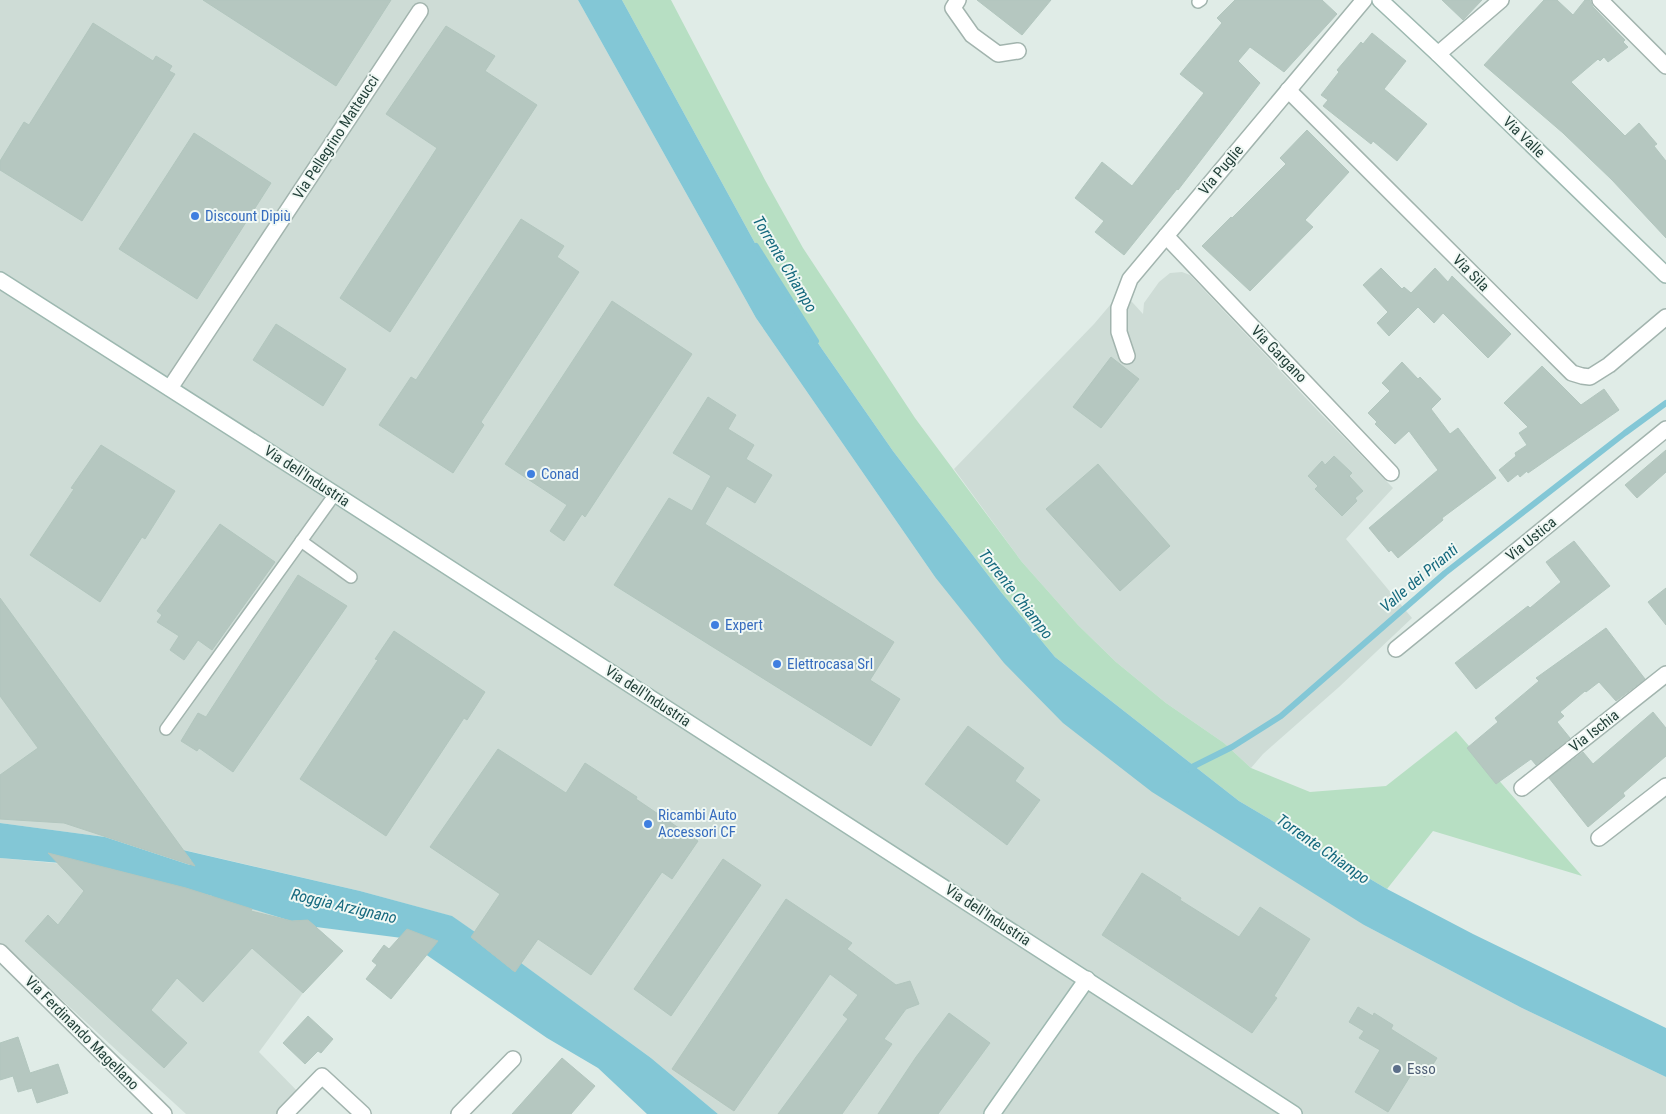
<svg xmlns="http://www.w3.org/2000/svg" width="1666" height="1114" viewBox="0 0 1666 1114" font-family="'Roboto Condensed',sans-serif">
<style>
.built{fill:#cedcd6}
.green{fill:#b7dfc3}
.water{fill:#83c7d6}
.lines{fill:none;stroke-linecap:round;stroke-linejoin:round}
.stream{stroke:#83c7d6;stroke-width:6}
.building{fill:#b5c7c0;stroke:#b2c6be}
.lane-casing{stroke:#a2b4ae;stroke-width:14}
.street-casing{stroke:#a2b4ae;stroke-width:18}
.secondary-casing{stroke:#9db8b0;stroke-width:18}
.lane{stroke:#fff;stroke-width:11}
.street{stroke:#fff;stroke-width:15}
.secondary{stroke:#fff;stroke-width:15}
.shop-dot{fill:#3f7fe0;stroke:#f0f8f4;stroke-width:2}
.service-dot{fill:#5c6f8a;stroke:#f0f8f4;stroke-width:2}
.labels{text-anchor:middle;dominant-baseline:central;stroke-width:4;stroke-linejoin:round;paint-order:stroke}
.street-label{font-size:15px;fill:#1f3d36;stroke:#f0f8f4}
.shop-label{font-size:15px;fill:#366cbe;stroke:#f0f8f4;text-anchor:start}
.service-label{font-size:15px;fill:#4e5e75;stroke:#f0f8f4;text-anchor:start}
.water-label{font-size:16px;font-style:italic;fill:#15697e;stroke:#f0f8f4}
</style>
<rect width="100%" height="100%" fill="#e0ece7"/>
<!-- built -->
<g class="built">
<polygon points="0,0 578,0 756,318 935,577 1364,925 1520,1007 1666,1077 1666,1114 718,1114 651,1058 522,964 515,972 471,937 475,932 451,916 360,891 184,850 191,861 190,865 105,837 0,823"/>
<polygon points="1182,272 1190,275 1320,413 1393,488 1346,539 1412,618 1339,687 1263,754 1251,768 1224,743 1166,703 1116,662 1078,625 1022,562 954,469 1094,324 1122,291 1143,314 1144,303 1159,282 1170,273"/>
<polygon points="0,858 107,868 212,896 291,921 308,920 343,951 303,993 259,1052 304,1098 288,1114 186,1114 0,943"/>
</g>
<!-- green -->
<polygon class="green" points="622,0 671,0 765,180 803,248 915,418 1022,562 1078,625 1116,662 1166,703 1224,743 1251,768 1310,792 1386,786 1456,731 1582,876 1433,831 1387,889 1239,801 1055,657 1001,592 893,451 822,349 773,276"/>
<!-- water -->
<g class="water">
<polygon points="578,0 622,0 773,276 822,349 893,451 1001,592 1055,657 1239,801 1387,889 1473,934 1666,1028 1666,1077 1520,1007 1364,925 1152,792 1063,723 1004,663 935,577 756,318"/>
<polygon points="0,823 105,837 190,865 191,860 183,850 360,891 452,916 475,932 471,937 515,972 521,963 651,1058 718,1114 647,1114 598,1068 547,1038 402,938 316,927 308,920 291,921 252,909 221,944 212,896 107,868 105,869 61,863 0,858"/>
</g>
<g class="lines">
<!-- stream -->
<g class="stream">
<polyline points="756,246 816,341"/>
<polyline points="1188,769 1232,747 1281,716 1445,573 1625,433 1666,403"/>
</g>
</g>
<!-- building -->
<g class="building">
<polygon points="203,0 391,0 336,86"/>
<polygon points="977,0 1051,0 1022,35"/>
<polygon points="1235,0 1322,0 1337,14 1284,72 1250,47 1238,61 1260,83 1178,190 1177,189 1124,255 1095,232 1104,221 1075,198 1102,162 1132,186 1204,93 1180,74 1222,23 1217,18"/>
<polygon points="1442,0 1482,0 1463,20"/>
<polygon points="1544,0 1557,0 1573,15 1585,0 1590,0 1593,7 1625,40 1623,42 1628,47 1608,62 1604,57 1600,61 1598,59 1571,82 1625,136 1639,123 1657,144 1654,146 1666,161 1666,238 1612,180 1563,133 1484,65"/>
<polygon points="93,23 153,61 156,56 172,66 169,71 175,74 82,221 0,170 0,161 24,122 29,125"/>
<polygon points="446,26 495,56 485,71 537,105 390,332 340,298 437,148 386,114"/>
<polygon points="1372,33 1406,61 1384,89 1427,124 1397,161 1373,141 1371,144 1323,106 1328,100 1321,95 1339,72 1337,70 1361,42 1363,44"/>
<polygon points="1307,130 1349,172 1305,220 1313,227 1250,291 1202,246 1231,217 1232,218 1286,164 1280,158"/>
<polygon points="194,133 271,183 197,299 119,249"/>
<polygon points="521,219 564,246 557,257 579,272 481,422 484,425 453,473 379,425 411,377 416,380"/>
<polygon points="1381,268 1402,289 1404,287 1411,293 1435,268 1448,282 1452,276 1511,334 1488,358 1443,313 1434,323 1418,307 1389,336 1377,323 1388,312 1363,285"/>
<polygon points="612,301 692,354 585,517 582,514 564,541 550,531 567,505 505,464"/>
<polygon points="276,324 346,369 323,406 253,360"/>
<polygon points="1111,357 1139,379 1101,428 1073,407"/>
<polygon points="1402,362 1418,379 1420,377 1441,399 1431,409 1450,434 1458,428 1496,478 1442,518 1443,520 1398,558 1391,550 1389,552 1369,528 1438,470 1409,431 1395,444 1375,424 1377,422 1368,413 1390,391 1382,383"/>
<polygon points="1542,366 1581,405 1604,389 1619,410 1528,473 1527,471 1520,477 1518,474 1508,482 1499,470 1516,456 1515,453 1527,445 1519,433 1528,427 1504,403"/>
<polygon points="708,397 736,415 728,429 754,445 746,459 772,475 755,503 727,486 705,524 894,642 870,680 900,699 871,746 614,585 669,498 692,511 711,476 673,453"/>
<polygon points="101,445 175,491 145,539 142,537 100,602 30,555 74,489 71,488"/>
<polygon points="1666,450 1666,472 1637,498 1625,485"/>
<polygon points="1334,456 1352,473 1349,476 1363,491 1355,498 1357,501 1342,516 1315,489 1318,486 1308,476 1322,461 1325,465"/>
<polygon points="1098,464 1170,546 1120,591 1046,509"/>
<polygon points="220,524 275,562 212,650 198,640 184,660 170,650 179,636 157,622 162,615 157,611"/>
<polygon points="1574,541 1610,586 1476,689 1455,663 1528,606 1530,608 1561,582 1546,562"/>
<polygon points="298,575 347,606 233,772 199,748 197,751 181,741 198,713 206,717"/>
<polygon points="1666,588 1666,625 1648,602"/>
<polygon points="0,598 195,866 64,823 0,819 0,775 38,748 0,696"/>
<polygon points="1606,628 1645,679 1616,701 1599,682 1586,692 1585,691 1560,712 1564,716 1557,722 1570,738 1536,765 1531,759 1496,784 1467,748 1498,722 1495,718 1539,681 1536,678"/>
<polygon points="394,631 485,692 467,720 464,718 386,836 300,779 378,660 375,659"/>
<polygon points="1653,712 1666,728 1666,756 1623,793 1625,796 1588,827 1549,778 1583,752 1593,764"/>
<polygon points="968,726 1024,768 1015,781 1040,800 1007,845 925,784"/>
<polygon points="498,749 566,793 585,763 637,797 636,799 698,841 672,879 662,872 591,975 538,939 515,972 471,937 500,894 430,847"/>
<polygon points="48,853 186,888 252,909 251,911 292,921 308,920 343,951 303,993 252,948 203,1002 177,978 151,1010 187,1043 164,1068 25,941 48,915 58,925 84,891"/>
<polygon points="723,859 761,885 671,1016 634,989"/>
<polygon points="1142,873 1181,898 1180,900 1239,937 1260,907 1310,939 1274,996 1277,998 1252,1033 1102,935"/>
<polygon points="786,899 852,943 847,949 896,985 910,981 919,1004 906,1009 884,1039 892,1044 842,1114 778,1114 848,1019 843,1015 858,995 830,974 734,1111 672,1069"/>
<polygon points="407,929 438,941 391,999 366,979 377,965 372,961 384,945 389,949"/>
<polygon points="1358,1007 1373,1016 1374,1013 1393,1025 1391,1029 1437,1058 1425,1077 1414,1070 1388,1112 1355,1092 1380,1050 1359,1038 1364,1031 1349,1022"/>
<polygon points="949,1013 990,1043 938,1114 878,1114 916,1057"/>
<polygon points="308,1016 333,1039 321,1053 318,1051 305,1064 283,1043"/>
<polygon points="18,1037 30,1073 58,1064 68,1093 37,1103 32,1088 18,1092 13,1076 0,1080 0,1043"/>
<polygon points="562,1058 595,1086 571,1114 512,1114"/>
</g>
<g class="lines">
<!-- lane casing -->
<g class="lane-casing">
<g id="lane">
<polyline points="1198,2 1201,0"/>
<polyline points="301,541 351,577"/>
<polyline points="166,729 335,494"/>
</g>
</g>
<!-- street casing -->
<g class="street-casing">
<g id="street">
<polyline points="958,0 953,8 972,35 998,54 1018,51"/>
<polyline points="1600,0 1666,66"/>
<polyline points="1438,54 1501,0"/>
<polyline points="1288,90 1572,373 1582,376 1590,377 1609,365 1666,317"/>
<polyline points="1166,236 1391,473"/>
<polyline points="1127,356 1119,332 1119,308 1130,279 1364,0"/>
<polyline points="170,388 420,11"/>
<polyline points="1396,649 1666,429"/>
<polyline points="1522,788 1666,674"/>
<polyline points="1599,838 1666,786"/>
<polyline points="0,952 164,1114"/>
<polyline points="285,1114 322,1076 363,1114"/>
<polyline points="459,1114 513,1059"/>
</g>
</g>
<!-- secondary casing -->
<g class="secondary-casing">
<g id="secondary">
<polyline points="1380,0 1438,54 1666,275"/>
<polyline points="0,280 335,494 1294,1114"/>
<polyline points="992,1114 1087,979"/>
</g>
</g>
<!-- lane -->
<use href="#lane" class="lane"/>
<!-- street -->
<use href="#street" class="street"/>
<!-- secondary -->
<use href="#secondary" class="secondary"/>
</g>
<!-- markers -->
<g class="shop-dot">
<circle cx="195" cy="216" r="5"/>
<circle cx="531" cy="474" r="5"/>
<circle cx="715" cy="625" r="5"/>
<circle cx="777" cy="664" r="5"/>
<circle cx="648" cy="824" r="5"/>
</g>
<circle class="service-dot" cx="1397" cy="1069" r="5"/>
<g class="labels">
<!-- street labels -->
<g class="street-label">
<text transform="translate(336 137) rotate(-57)">Via Pellegrino Matteucci</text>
<text transform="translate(1524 137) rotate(44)">Via Valle</text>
<text transform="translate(1221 170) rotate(-50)">Via Puglie</text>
<text transform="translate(1471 273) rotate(45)">Via Sila</text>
<text transform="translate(1279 354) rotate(46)">Via Gargano</text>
<text transform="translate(307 476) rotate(33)">Via dell'Industria</text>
<text transform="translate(1531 539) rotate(-39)">Via Ustica</text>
<text transform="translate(648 696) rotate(33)">Via dell'Industria</text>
<text transform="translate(1594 731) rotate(-38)">Via Ischia</text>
<text transform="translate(988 915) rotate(33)">Via dell'Industria</text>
<text transform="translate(82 1033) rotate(45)">Via Ferdinando Magellano</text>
</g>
<!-- shop labels -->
<g class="shop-label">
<text x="205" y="216">Discount Dipiù</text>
<text x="541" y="474">Conad</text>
<text x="725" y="625">Expert</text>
<text x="787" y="664">Elettrocasa Srl</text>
<text x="658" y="815">Ricambi Auto<tspan x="658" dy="17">Accessori CF</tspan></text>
</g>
<!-- service labels -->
<g class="service-label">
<text x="1407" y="1069">Esso</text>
</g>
<!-- water labels -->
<g class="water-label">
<text transform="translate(785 264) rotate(59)">Torrente Chiampo</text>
<text transform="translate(1419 578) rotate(-40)">Valle dei Prianti</text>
<text transform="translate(1016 594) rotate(52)">Torrente Chiampo</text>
<text transform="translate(1323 849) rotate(35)">Torrente Chiampo</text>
<text transform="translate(344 906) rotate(13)">Roggia Arzignano</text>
</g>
</g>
</svg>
